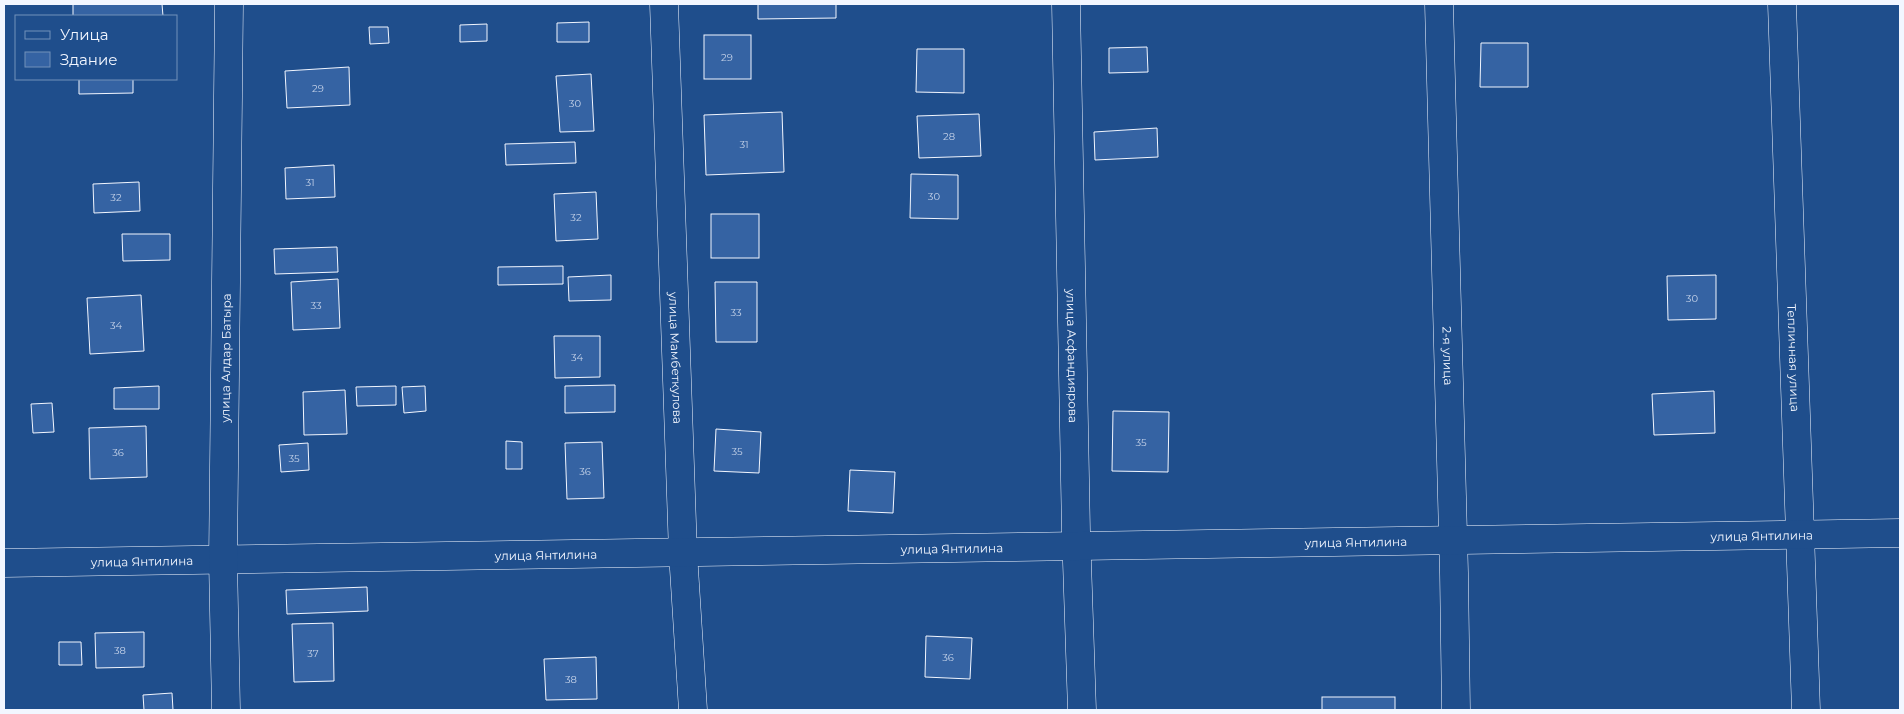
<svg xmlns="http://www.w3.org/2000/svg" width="1904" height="714" viewBox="0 0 1904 714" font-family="Montserrat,sans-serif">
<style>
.building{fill:#3563a3;stroke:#f2f6ff}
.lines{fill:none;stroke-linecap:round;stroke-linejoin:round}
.minor-casing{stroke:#f2f6ff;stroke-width:29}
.minor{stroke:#1f4e8c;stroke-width:28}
.labels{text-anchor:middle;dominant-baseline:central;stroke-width:4;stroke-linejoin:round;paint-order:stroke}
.number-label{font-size:10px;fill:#c3d1e8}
.street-label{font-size:12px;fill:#f2f6ff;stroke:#1f4e8c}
</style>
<rect width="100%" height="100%" fill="#1f4e8c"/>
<!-- building -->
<g class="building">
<polygon points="73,4 162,4 163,16 73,16"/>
<polygon points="758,4 836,4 836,18 758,19"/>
<polygon points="589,22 589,42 557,42 557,23"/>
<polygon points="487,24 487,41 460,42 460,25"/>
<polygon points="369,27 388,27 389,43 370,44"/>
<rect x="704" y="35" width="47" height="44"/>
<polygon points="1481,43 1528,43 1528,87 1480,87"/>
<polygon points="1147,47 1148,72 1109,73 1109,48"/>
<polygon points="917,49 964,49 964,93 916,92"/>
<polygon points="349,67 350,105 287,108 285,71"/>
<polygon points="591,74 594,131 560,132 556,76"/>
<polygon points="79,79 133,79 133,93 79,94"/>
<polygon points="782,112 784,172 706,175 704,115"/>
<polygon points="979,114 981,156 919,158 917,116"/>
<polygon points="1157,128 1158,157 1095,160 1094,132"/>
<polygon points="575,142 576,163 506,165 505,144"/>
<polygon points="334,165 335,197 286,199 285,168"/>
<polygon points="911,174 958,175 958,219 910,218"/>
<polygon points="139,182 140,211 94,213 93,184"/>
<polygon points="596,192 598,239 556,241 554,194"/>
<rect x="711" y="214" width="48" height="44"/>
<polygon points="122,234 170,234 170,260 123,261"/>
<polygon points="337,247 338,272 275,274 274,249"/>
<polygon points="563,266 563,284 498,285 498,267"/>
<polygon points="611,275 611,300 569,301 568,277"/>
<polygon points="1716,275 1716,319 1668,320 1667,276"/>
<polygon points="338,279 340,328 293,330 291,282"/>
<polygon points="715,282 757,282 757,342 716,342"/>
<polygon points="141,295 144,351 90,354 87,298"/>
<polygon points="554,336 600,336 600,377 555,378"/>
<polygon points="615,385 615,412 565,413 565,386"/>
<polygon points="159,386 159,409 114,409 114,388"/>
<polygon points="396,386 396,405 357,406 356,387"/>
<polygon points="425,386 426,411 404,413 402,387"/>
<polygon points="345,390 347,434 304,435 303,392"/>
<polygon points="1714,391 1715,433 1654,435 1652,394"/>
<polygon points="52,403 54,432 33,433 31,404"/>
<polygon points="1113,411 1169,412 1168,472 1112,471"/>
<polygon points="146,426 147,477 90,479 89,428"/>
<polygon points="716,429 761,432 759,473 714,471"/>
<polygon points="506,441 522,442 522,469 506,469"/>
<polygon points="602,442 604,498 567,499 565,443"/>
<polygon points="308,443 309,470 281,472 279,445"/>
<polygon points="850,470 895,472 893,513 848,511"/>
<polygon points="367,587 368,611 287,614 286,590"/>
<polygon points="333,623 334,681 294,682 292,624"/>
<polygon points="144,632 144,667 96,668 95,633"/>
<polygon points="926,636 972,638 970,679 925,677"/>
<polygon points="59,642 81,642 82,665 59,665"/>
<polygon points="596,657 597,699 546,700 544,659"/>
<polygon points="172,693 173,710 144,710 143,695"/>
<rect x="1322" y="697" width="73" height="13"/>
</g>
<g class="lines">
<!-- minor casing -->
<g class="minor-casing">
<g id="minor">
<path id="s1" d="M664,4L683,553L693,710"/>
<path id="s2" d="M1066,4L1076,532L1082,710"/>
<path id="s3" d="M1439,4L1454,573L1456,710"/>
<path id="s4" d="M1782,4L1806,710"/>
<path id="s5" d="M4,563L1900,533"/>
<path id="s6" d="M226,710L223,560L229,4"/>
</g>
</g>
<!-- minor -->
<use href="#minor" class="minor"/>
</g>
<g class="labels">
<!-- number labels -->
<g class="number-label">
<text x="727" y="57">29</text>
<text x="318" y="88">29</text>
<text x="575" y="103">30</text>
<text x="949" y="136">28</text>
<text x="744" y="144">31</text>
<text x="310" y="182">31</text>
<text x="934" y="196">30</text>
<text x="116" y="197">32</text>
<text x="576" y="217">32</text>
<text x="1692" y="298">30</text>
<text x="316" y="305">33</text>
<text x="736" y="312">33</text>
<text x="116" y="325">34</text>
<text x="577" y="357">34</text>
<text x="1141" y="442">35</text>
<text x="737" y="451">35</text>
<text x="118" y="452">36</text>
<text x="294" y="458">35</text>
<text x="585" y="471">36</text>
<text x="120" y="650">38</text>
<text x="313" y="653">37</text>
<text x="948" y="657">36</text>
<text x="571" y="679">38</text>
</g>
<!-- street labels -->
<g class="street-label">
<text stroke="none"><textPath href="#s6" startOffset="352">улица Алдар Батыра</textPath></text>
<text stroke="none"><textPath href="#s1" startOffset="354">улица Мамбеткулова</textPath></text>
<text stroke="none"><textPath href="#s2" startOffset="352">улица Асфандиярова</textPath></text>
<text stroke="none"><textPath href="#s3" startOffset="352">2-я улица</textPath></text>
<text stroke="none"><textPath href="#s4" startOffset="354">Тепличная улица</textPath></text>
<text stroke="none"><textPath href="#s5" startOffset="1758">улица Янтилина</textPath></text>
<text stroke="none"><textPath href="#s5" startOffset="1352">улица Янтилина</textPath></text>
<text stroke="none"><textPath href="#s5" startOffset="948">улица Янтилина</textPath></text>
<text stroke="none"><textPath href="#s5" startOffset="542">улица Янтилина</textPath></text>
<text stroke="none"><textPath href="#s5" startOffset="138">улица Янтилина</textPath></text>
</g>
</g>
<!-- border -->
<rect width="1904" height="714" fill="none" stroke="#f2f6ff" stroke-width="10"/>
<!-- legend -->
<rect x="15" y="15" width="162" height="65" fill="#1f4e8c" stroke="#7391ba"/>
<rect x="25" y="31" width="25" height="8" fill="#1f4e8c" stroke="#7391ba"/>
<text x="60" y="40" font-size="15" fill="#f2f6ff">Улица</text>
<rect x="25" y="52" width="25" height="15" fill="#3563a3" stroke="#7391ba"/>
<text x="60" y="65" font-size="15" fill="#f2f6ff">Здание</text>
</svg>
